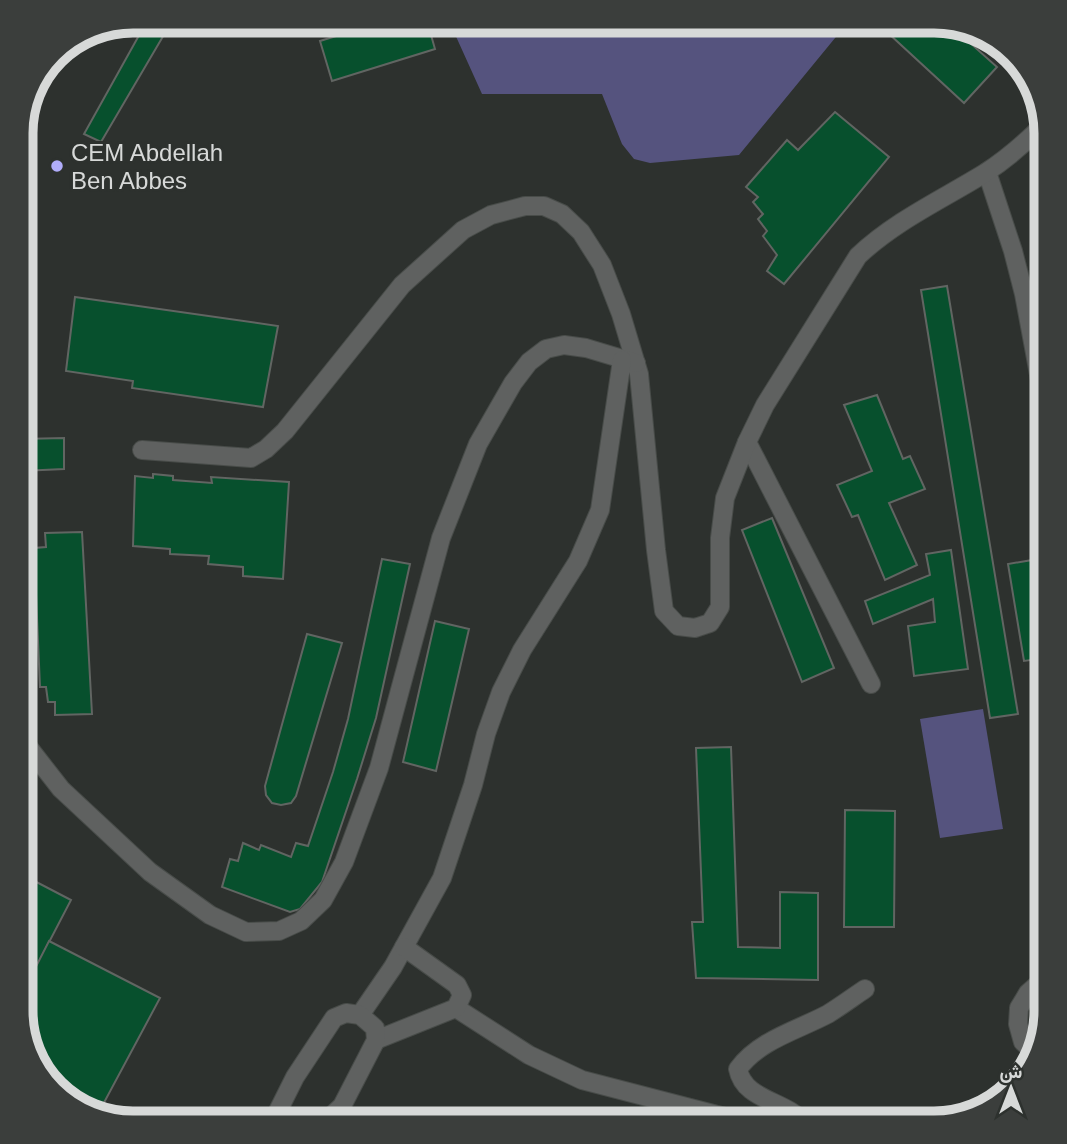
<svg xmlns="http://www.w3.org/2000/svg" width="1067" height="1144" viewBox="0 0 1067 1144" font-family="Helvetica,Vazirmatn,sans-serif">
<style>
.green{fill:#55537e}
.building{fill:#07502d;stroke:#616562;stroke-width:2}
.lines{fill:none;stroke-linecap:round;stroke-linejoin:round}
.minor-casing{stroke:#484c49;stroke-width:20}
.minor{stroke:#5f6160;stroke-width:18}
.poi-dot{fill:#b1adfa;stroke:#2d312e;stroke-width:2.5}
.labels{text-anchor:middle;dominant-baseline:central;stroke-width:6;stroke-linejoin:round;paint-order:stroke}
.poi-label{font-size:24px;fill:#d7d9d8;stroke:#2d312e;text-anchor:start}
.rim{fill:none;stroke:#d7d9d8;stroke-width:9}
</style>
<rect width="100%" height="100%" fill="#2d312e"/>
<!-- green -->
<g class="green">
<polygon points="449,21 849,21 739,155 650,163 634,159 622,144 602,94 482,94"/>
<polygon points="983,709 1003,829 940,838 920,719"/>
</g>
<!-- building -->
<g class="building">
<polygon points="147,21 172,21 101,142 84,134"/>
<polygon points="385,21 427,21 435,49 332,81 320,41"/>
<polygon points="875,21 941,21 949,24 997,67 964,103"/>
<polygon points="835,112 889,157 784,284 767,271 777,255 763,236 767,231 758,219 763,214 753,202 758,197 746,187 787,140 798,150"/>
<polygon points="1046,200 1046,222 1035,211"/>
<polygon points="947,286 1018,714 990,718 921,290"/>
<polygon points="75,297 278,326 263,407 132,388 133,381 66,371"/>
<polygon points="877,395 903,459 910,456 925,489 889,503 917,565 885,580 858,515 852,517 837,485 872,471 844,405"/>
<polygon points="64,438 64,469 21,471 21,439"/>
<polygon points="153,474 173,476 173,480 212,483 211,477 289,482 283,579 243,576 243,567 208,564 209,556 170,554 170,549 133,546 135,476 153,478"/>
<polygon points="772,518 834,668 802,682 742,530"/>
<polygon points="82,532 92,714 55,715 55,702 48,702 46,687 40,687 34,548 46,547 45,533"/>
<polygon points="951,550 968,669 914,676 908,626 935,622 933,599 873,624 865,601 930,575 926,554"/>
<polygon points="382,559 410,564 376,718 357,779 322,882 300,909 290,912 222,887 230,859 238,861 243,843 259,850 261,845 291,857 296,843 308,846 333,772 348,719"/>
<polygon points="1038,559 1046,619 1046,658 1024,661 1008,564"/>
<polygon points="435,621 469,629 436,771 403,762"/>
<polygon points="307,634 342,643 296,796 291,803 281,805 272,803 266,795 265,786"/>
<polygon points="731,747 738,947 780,948 780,892 818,893 818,980 696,978 692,922 703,922 696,748"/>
<polygon points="845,810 895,811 894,927 844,927"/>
<polygon points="21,874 71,900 21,996"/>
<polygon points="49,941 160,998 99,1112 57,1090 44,1079 21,1011 21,996"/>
</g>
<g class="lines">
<!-- minor casing -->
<g class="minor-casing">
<g id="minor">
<polyline points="987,172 1013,251 1024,294 1046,412"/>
<polyline points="747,442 871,684"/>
<path d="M142,450L251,458L266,449L285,431L402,285L463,230L491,215L525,206H544L562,214L581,232L602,265L621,314L639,374L656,550L664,611L678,626L695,628L710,623L720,607V538L725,498L747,442L765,405L858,256C895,221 941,200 985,173C1005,160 1026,142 1043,125"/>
<polyline points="21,732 29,748 61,789 150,872 210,915 246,932 279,931 301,921 323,900 344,862 379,768 441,538 478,444 513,383 529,362 546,349 564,345 586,348 636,363"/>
<polyline points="456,1008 529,1055 582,1080 748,1123"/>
<polyline points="360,1015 393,967 442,878 473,785 486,734 501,692 522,650 578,561 600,510 622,360"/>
<polyline points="376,1040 456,1008 462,995 457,985 404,947"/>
<polyline points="1036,1054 1023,1042 1018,1024 1019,1008 1028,993 1045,978"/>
<polyline points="272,1123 295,1077 334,1018 346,1013 360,1015 375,1028 376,1040 342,1106 324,1123"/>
<path d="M804,1123C786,1100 744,1101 738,1069C759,1040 798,1030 828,1014C841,1006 853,997 865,989"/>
</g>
</g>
<!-- minor -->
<use href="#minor" class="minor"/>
</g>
<!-- markers -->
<circle class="poi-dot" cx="57" cy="166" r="7"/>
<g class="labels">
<!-- poi labels -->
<g class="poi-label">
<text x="71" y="152">CEM Abdellah<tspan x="71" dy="28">Ben Abbes</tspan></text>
</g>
</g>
<!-- crop -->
<path d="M0 0H1067V1144H0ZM133 33H934A100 100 0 0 1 1034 133V1011A100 100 0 0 1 934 1111H133A100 100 0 0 1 33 1011V133A100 100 0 0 1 133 33Z" fill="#3b3e3c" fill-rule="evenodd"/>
<path class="rim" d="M133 33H934A100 100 0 0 1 1034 133V1011A100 100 0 0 1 934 1111H133A100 100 0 0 1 33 1011V133A100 100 0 0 1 133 33Z"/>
<!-- north arrow -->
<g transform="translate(1011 1088)" stroke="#2d312e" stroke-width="5" paint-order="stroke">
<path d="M0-5L12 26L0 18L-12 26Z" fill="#d7d9d8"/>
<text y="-10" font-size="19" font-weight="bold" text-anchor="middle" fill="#d7d9d8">ش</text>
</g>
</svg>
